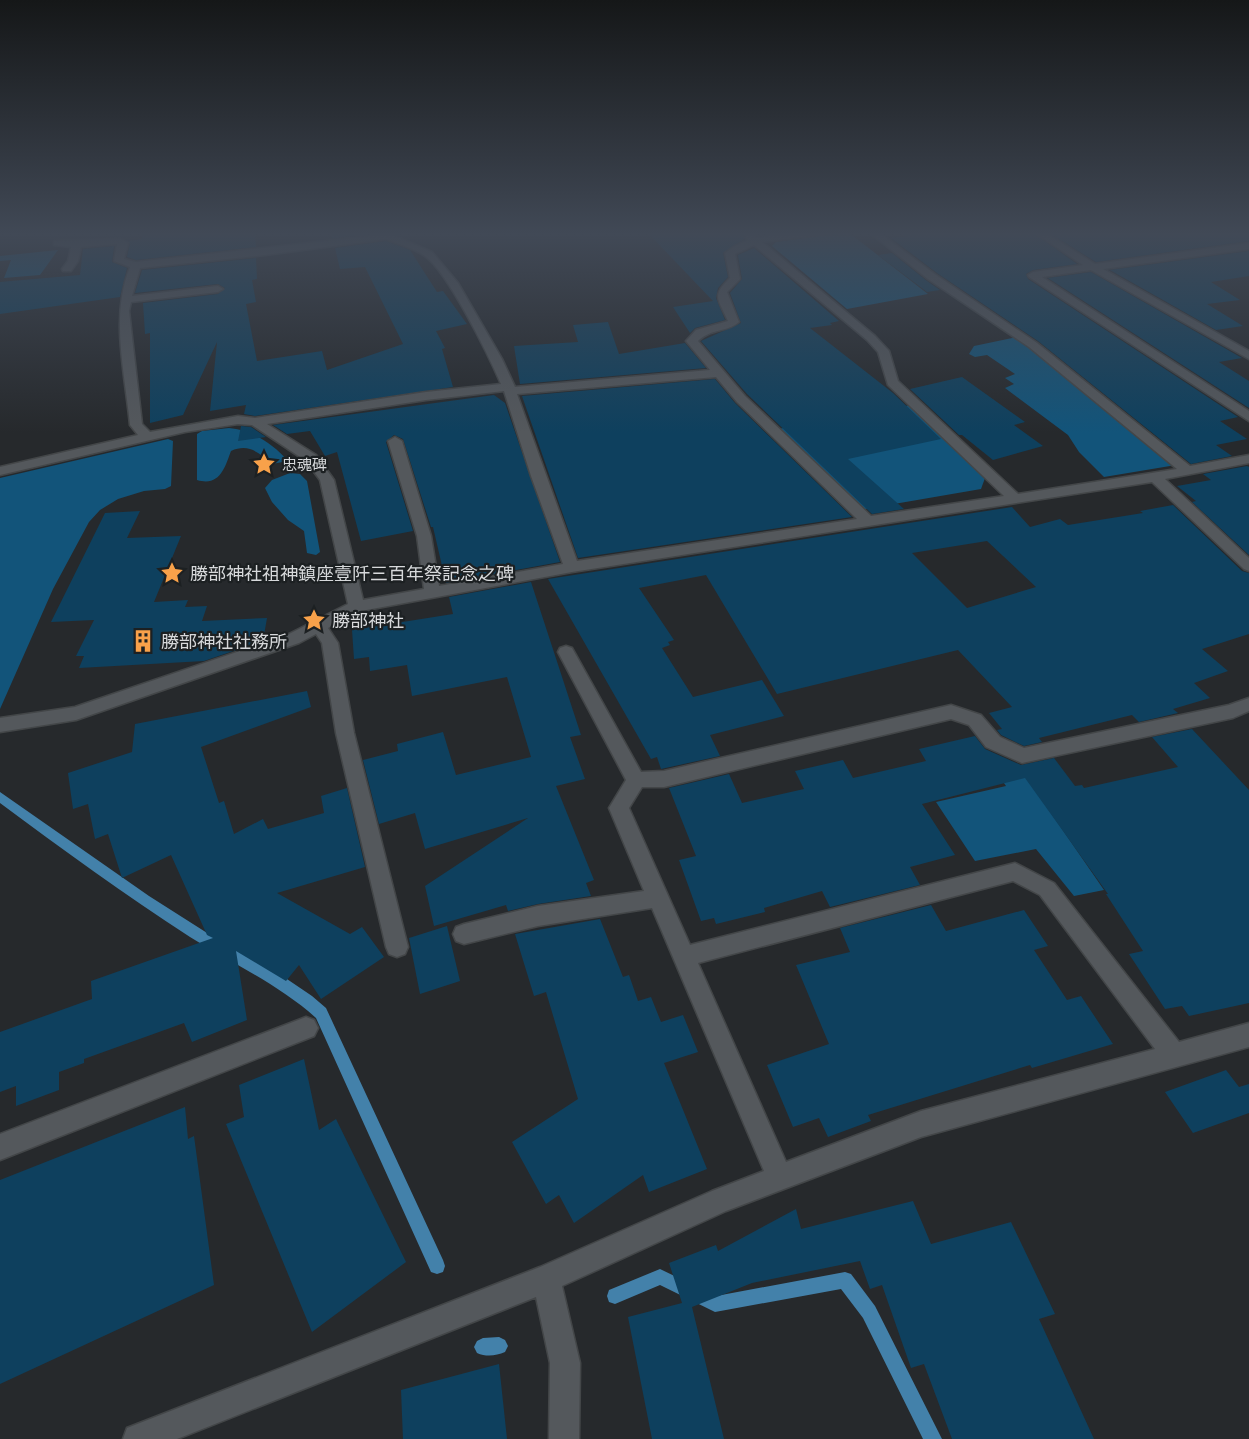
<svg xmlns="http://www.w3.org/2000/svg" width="1249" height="1439" viewBox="0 0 1249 1439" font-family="'IBM Plex Serif','Noto Sans JP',serif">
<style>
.green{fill:#12547a}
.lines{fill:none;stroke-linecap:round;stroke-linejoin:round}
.stream{fill:#4381aa;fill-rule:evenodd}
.building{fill:#0e405e;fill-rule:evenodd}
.minor-casing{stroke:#434648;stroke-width:3}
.minor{fill:#54585c;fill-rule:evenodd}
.labels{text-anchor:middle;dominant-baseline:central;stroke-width:4.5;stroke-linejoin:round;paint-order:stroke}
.far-poi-label{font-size:15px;fill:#d7d9db;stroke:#1c2022;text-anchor:start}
.poi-label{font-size:18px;fill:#d7d9db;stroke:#1c2022;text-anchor:start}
</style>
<rect width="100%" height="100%" fill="#26292c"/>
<!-- green -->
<g class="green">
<polygon points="848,232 928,294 847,309 772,246 776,242"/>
<polygon points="58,250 40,275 4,278 11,260 0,261 0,256"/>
<polygon points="1017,337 1176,465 1104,477 1079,452 1068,435 1005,388 1014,384 1005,378 1015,374 987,355 975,357 969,354 974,346"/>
<polygon points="911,405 985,478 981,489 865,509 778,429"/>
<path d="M229,428C253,430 273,444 288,461L272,464C259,453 249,443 231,451C225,467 220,487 197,480V434L202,431Z"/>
<polygon points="168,439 173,441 171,486 165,489 144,491 118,499 100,510 89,522 53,589 0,709 0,478"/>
<polygon points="290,473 300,474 307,481 320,552 316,555 307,553 304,531 288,520 272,502 265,488 272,480"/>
<polygon points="1022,771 1104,890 1074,896 1036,849 975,861 936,802 1006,786 999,776"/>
</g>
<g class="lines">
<!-- stream -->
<g class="stream">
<path d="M0,792L149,896L215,938L281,975L312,996L326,1008L443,1260L445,1266L443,1272L437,1274L431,1272L316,1018C278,984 233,964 190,937C125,895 62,849 0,803Z"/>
<polygon points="660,1269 716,1296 845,1272 851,1274 875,1306 942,1439 923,1439 863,1318 841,1289 715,1312 660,1285 615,1304 609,1302 607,1296 609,1290"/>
<path d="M499,1337L505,1340L508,1346L505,1352C496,1356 486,1357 477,1353L474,1347L477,1341L483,1338Z"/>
</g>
</g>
<!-- building -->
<g class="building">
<polygon points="143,232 255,232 256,247 136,260 127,257 130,244 129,241 142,239"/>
<polygon points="331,232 398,232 401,236 390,232 332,238"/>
<polygon points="647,232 740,232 744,235 744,239 723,253 728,277 718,288 716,298 725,320 695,328 690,333 673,307 713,301"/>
<polygon points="901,232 1032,232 1077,264 1033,270 1026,274 1028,279 1238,417 1220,421 1247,439 1216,445 1232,456 1191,464 1038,341 937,273 891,238 907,236"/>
<polygon points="1048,232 1249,232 1249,241 1096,262"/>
<polygon points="386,241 410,250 437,292 443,291 467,324 436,331 445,348 442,349 453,387 255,416 244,414 246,405 210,411 217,342 183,415 150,423 150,333 145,334 143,303 218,294 225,288 218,284 135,293 142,270 256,258 257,279 252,280 256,302 246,304 257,361 322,351 327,370 403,344 365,267 340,269 335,248"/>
<polygon points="114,246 112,262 127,268 120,297 0,314 0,282 80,275 83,249"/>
<polygon points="754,248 839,321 830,323 832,325 810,328 893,393 941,439 848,459 904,509 872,514 747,394 701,341 741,323 730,293 742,279 738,255"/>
<polygon points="1249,251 1249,276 1211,282 1240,300 1207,304 1243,326 1216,330 1110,270"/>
<polygon points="892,253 927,281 940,290 927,292 878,255"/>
<polygon points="1091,272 1242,358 1219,362 1249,381 1249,408 1048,278"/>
<polygon points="608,322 619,354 685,343 706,368 520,384 514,346 578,342 573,325"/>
<polygon points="962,377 1025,422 1014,425 1043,446 993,460 962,435 959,435 910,389"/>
<polygon points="715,379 735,403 852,517 578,558 522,396"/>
<polygon points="494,395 505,403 560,562 446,583 433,527 431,527 403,439 394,435 386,442 413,531 361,541 337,452 325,456 310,431 287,434 273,425"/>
<polygon points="241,426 251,427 266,437 238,441"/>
<polygon points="1247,466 1249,467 1249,555 1192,502 1196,501 1177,486 1211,480 1203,474"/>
<path d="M1173,505L1242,571L1249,573V634L1202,649L1228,671L1194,683L1210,698L1173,709L1178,713L1139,722L1132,715L1039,738L1042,742L1024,746L1001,735L997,730L1002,729L989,713L1012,707L958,650L777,694L706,575L639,588L674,640L668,642L670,645L662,648L693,697L762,680L784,716L710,735L720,756L661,769L657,757L651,759L548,579L1012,507L1030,527L1060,519L1068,525L1143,513L1140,511ZM987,541L1036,587L967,608L912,553Z"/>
<polygon points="140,511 127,538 181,536 154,602 188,600 185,607 207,606 202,621 267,618 263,641 204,661 79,668 84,656 76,656 94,620 51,622 105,513"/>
<polygon points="531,582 581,735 570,737 585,779 556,786 594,880 586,883 591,896 538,904 508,911 506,905 434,926 425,886 528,818 425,849 415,813 379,824 363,760 398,751 397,744 443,732 456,775 531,757 507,677 412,696 407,665 370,671 369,657 354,659 352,630 453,614 449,597"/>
<polygon points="307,691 311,707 201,747 219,803 224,801 234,834 263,819 268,829 324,813 321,796 347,788 365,867 277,893 350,934 362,927 384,957 321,999 299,965 286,981 236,951 247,1020 192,1042 184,1023 84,1059 84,1063 59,1072 59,1090 16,1106 16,1086 0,1092 0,1032 92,999 91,981 213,938 207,935 171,855 122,878 108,834 95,839 88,804 73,809 68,773 132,752 135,724"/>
<polygon points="1192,729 1249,790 1249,1003 1189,1016 1182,1006 1165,1009 1129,954 1143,951 1106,894 1108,894 1025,778 922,804 955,855 910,867 920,885 830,907 822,891 764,908 765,912 716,924 714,918 701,921 679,860 696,856 669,788 729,774 742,803 804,789 795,771 843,760 853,778 926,761 919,749 975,736 985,749 1021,765 1054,758 1075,786 1082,785 1084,788 1178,767 1152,737"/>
<polygon points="931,905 946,931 1024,910 1048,946 1034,950 1067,1000 1081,996 1113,1044 1032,1068 1030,1065 868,1115 871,1121 828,1137 819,1118 793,1127 767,1065 829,1044 796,965 850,952 840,928"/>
<polygon points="600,919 623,977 629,975 638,1001 651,997 661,1022 683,1015 698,1052 664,1063 707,1169 649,1192 643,1175 574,1223 559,1195 546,1204 512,1142 578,1099 546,992 534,996 515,934"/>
<polygon points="447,926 460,981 420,994 409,938"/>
<polygon points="304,1059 319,1130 336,1119 406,1262 312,1332 226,1124 244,1117 239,1085"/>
<polygon points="1226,1070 1239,1087 1249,1084 1249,1113 1193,1133 1165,1092"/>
<polygon points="185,1107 188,1139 194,1136 214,1285 0,1384 0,1180"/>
<polygon points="913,1201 931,1244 1011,1222 1055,1314 1039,1319 1094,1439 952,1439 924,1364 911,1368 882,1285 870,1289 860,1261 752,1283 692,1307 724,1439 652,1439 628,1317 682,1303 669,1263 716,1245 718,1251 796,1209 801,1229"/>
<polygon points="499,1364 507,1439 403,1439 401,1390"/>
</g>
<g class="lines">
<!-- minor casing -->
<g class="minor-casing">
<g id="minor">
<path d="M796,232H824L819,235L762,242L875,336L889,351L898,381L1018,494L1177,469L1029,347L928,279L869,232H878L936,275L1037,343L1190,466L1249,455V463L1165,479L1249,558V571L1244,569L1152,482L572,572L361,611L328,628L338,643L354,733L408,947L405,954L397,957L389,954L386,947L336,733L322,643L316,634L299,643L76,720L0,732V718L75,707L287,635L348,604L320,480L306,461L252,425L238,424L185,432L0,475V467L138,435L130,425C125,373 110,316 130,267L114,261L117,244L81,247L78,261L71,271H63L62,269L68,261L71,247L54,245V241L121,239L128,243L124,259L136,262L390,234L432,252L458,283L502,359L515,387L710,370L686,341L696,330L728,321C718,299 711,296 730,278L725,253L735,246L748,240L745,237L747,235H753L757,238ZM386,239C398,244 414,248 425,256C448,272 489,356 501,384L426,392L255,418L238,416L150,432L142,424L129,311L131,302L218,292L223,289L218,286L132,296L140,268L265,255ZM754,245L867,340L878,352L888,385L1004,496L871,516L745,396L698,341C709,329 728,332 739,322L727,292L740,279L735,254ZM716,377L737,402L857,519L577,561L517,394ZM504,391L531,476L563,564L439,586L431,536L402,441L395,437L388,441L417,536L424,589L363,600L334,480L316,455L267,424L426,400Z"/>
<polygon points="1034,232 1044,232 1095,264 1249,243 1249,249 1103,269 1249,351 1249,359 1091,270 1042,277 1249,411 1249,421 1029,277 1028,275 1033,272 1083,265"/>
<path d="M566,646L572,648L641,772L664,771L951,705L981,715L1000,737L1024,748L1229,705L1249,698V711L1233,718L1022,763L986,747L969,725L951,719L664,787H642L629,808L690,945L1015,863L1054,883L1179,1042L1249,1023V1047L921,1137L726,1211L562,1286L580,1363L579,1439H549L550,1363L536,1297L177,1439H123L127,1428L540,1267L712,1191L764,1171L652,908L538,926L464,944L456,941L453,934L456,927L464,924L538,906L644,891L609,808L626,780L558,652L560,648ZM1013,881L1040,895L1155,1049L921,1111L786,1162L698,963Z"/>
<polygon points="306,1017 314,1020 318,1028 314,1036 0,1160 0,1134"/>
</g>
</g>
<!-- minor -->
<use href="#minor" class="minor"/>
</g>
<!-- sky -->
<linearGradient id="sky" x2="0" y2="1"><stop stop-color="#151718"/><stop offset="0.54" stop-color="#414956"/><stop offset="1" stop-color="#414956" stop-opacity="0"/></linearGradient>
<rect width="1249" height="433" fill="url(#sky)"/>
<!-- icons -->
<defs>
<g id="sight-bare" transform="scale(1.8)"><path d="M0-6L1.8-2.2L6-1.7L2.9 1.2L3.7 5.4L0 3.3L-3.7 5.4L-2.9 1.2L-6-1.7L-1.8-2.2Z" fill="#f8a14a" stroke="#1c2022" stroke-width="2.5" paint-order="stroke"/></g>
<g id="building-bare" transform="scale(1.8)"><path d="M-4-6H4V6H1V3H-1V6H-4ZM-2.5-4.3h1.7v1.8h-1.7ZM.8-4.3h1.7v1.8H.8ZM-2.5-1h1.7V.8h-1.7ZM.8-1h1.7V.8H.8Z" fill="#f8a14a" stroke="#1c2022" stroke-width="2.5" paint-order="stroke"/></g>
</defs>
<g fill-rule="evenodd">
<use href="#sight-bare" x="264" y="464"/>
<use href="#sight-bare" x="172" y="573"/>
<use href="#sight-bare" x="314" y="620"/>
<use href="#building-bare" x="143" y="641"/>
</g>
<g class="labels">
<!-- far-poi labels -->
<g class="far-poi-label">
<text x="282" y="464">忠魂碑</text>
</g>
<!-- poi labels -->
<g class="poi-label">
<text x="190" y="573">勝部神社祖神鎮座壹阡三百年祭記念之碑</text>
<text x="332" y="620">勝部神社</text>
<text x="161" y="641">勝部神社社務所</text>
</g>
</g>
</svg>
